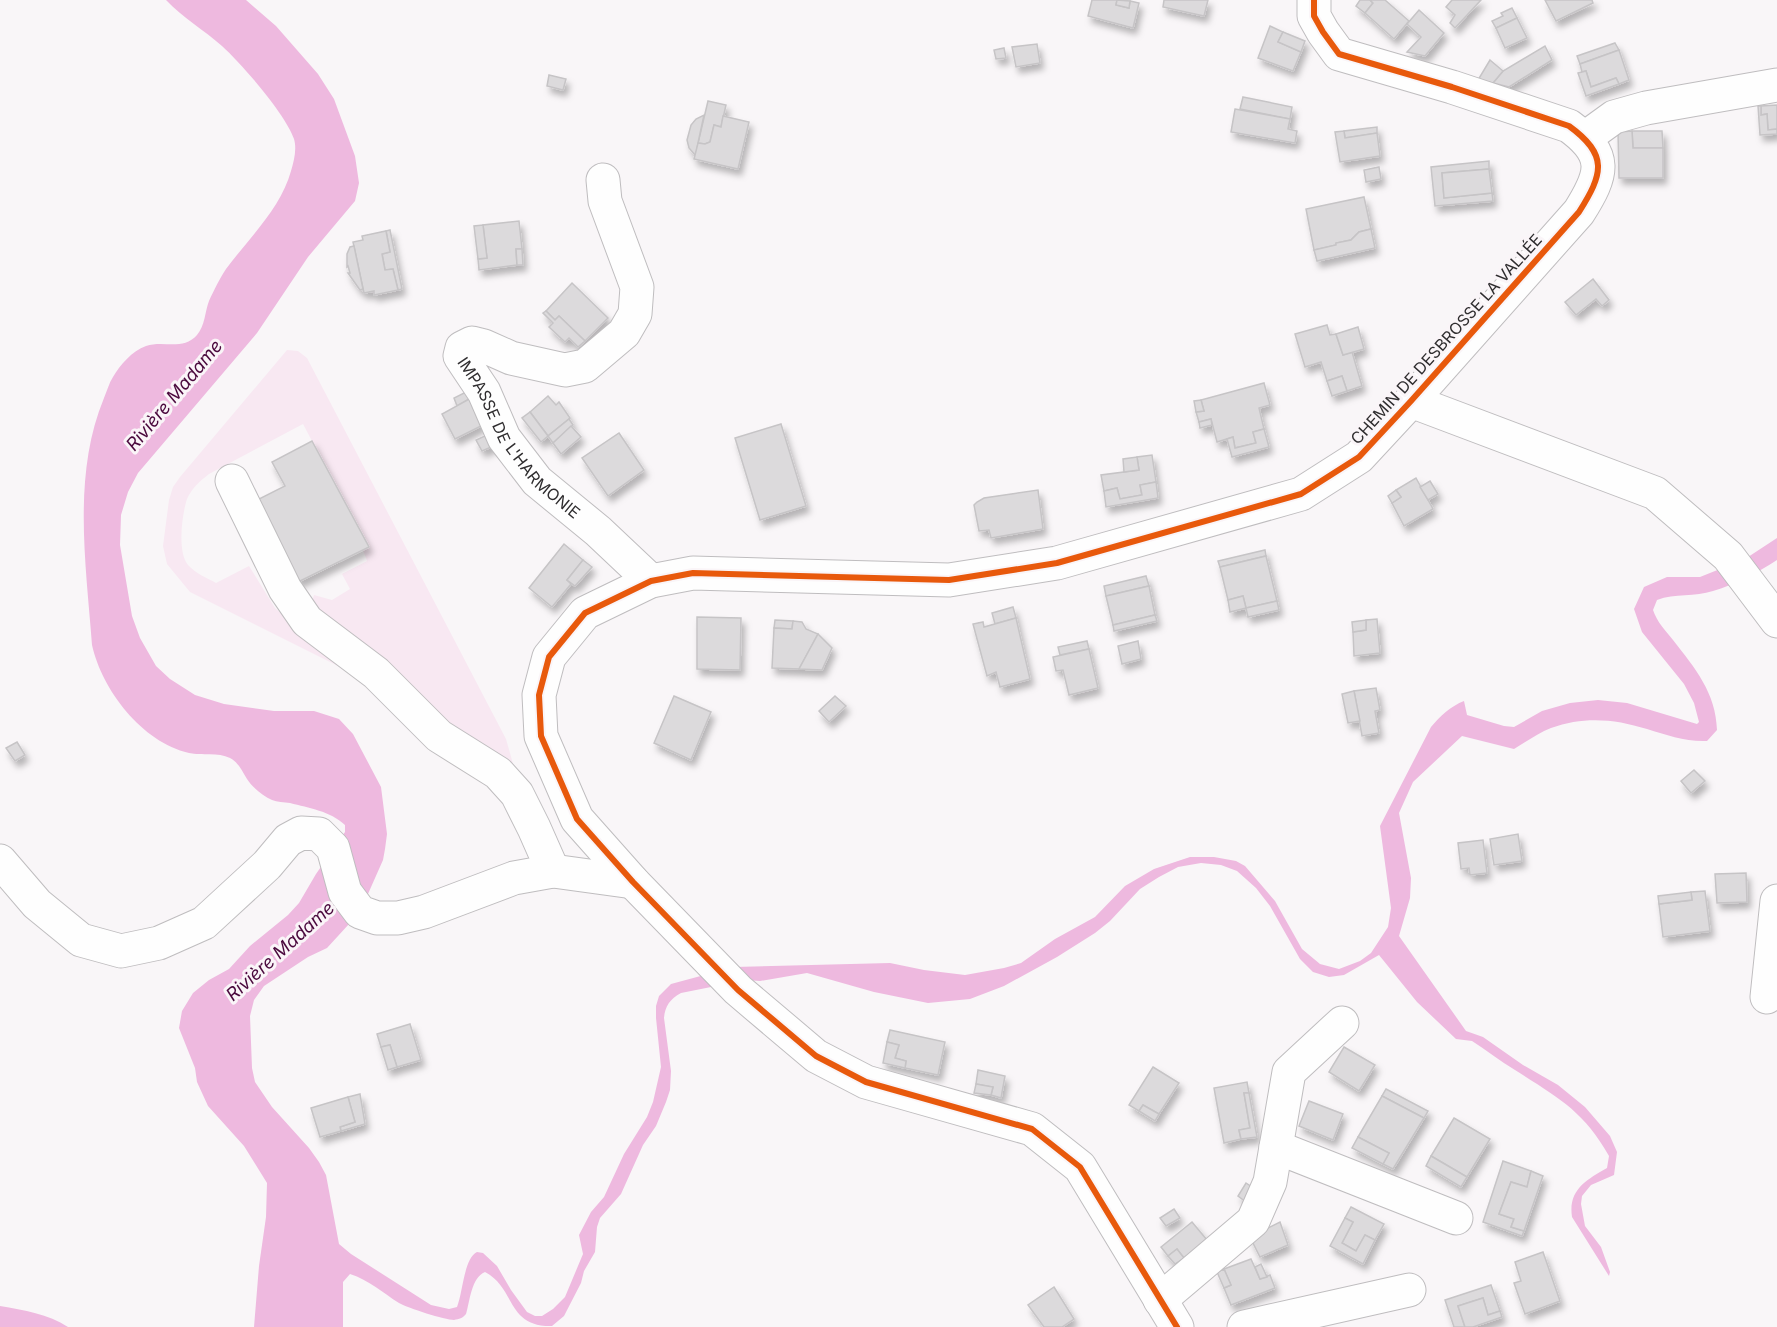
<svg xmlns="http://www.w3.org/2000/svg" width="1777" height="1327" viewBox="0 0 1777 1327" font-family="Inter,sans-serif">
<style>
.green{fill:#f8e8f2}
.water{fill:#eeb9df}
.building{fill:#dcdadc;stroke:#c6c4c6;stroke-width:1.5;filter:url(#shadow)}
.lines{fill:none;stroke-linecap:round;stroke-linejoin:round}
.minor-casing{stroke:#bfbdbf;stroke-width:35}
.minor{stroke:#fefefe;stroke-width:33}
.cycleway-casing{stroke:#faf5f8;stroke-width:10}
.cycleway{stroke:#e8590c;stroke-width:6}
.labels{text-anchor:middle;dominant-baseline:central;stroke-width:6;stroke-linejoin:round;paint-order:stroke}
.street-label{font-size:16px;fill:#2f2d2f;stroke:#faf5f8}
.water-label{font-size:18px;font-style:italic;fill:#4a093d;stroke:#faf5f8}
</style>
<defs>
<filter id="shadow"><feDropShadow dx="3.5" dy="6" stdDeviation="3" flood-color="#0004"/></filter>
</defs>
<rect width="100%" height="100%" fill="#f9f6f8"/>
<!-- green -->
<path class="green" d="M287,350L298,351L307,358L506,739L517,778L483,755L310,608L314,595L332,600L350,589L342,574L367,561L363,550L368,547L303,424L209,474C200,481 192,488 187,499C182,514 177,552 188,565C195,573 207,578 216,583L249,566L275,608L348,671L190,592L167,564L163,546L169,500L173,487L180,477Z"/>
<!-- water -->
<g class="water">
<path d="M166,0H246L276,26L318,74L334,99L355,156L359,183L355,201L308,257L257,333L138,473L128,492L121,515L120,545L132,616L140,638L156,666L170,679L195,695L224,704L274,711H314L339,719L353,734L381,787L387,834L385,849L383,860L360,912L327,948L308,957L264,986L254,1000L250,1016L252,1068L255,1082L272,1107L309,1148L319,1162L326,1175L339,1244L351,1254L431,1305L449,1309L457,1307C463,1292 464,1258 477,1252L483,1253L497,1266L511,1290L527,1312L535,1316H542L553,1309L565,1297L583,1254L579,1235L591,1212L604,1197L624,1154L647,1117L653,1102L661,1067L656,1018V1006L659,996L671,984L734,967L890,963L924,970L965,975L1004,968L1021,963L1055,939L1095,917L1125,886L1154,869L1190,857H1214L1236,861L1245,866L1275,901L1302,949L1320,964L1339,969L1360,961L1371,953L1388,927L1391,908L1380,826L1431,727C1440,716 1451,706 1464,701L1467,715L1504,726L1514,727L1542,711L1570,703L1598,700L1627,703L1697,724L1699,722L1694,703L1684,684L1642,632L1634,609L1644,587L1667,577H1700L1745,559L1777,538V560C1759,572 1734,585 1713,591C1695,597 1675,593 1657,600L1653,610C1657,622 1665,630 1673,640C1695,668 1716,693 1717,730L1707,741C1686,742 1667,735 1647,729C1615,719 1584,716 1551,728C1538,733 1526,742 1514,749L1462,736L1413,782L1399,813L1411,878L1410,898L1399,936L1466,1031L1483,1037L1523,1065L1558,1085L1585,1107L1610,1136L1617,1152L1614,1175L1591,1185L1582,1196L1581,1204L1585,1226L1601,1247L1610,1272L1609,1276L1572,1217C1568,1190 1586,1180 1607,1168L1609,1156C1583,1110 1558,1098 1515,1070C1500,1061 1486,1050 1472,1041L1456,1039L1417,1002L1379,955L1344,975L1329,977L1313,972L1300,959L1270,906L1256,888L1237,871L1221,865L1201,863L1178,867L1159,877L1140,889L1110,921L1095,933L1057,957L1004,986L970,999L928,1003L874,992L807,973L760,981L746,980L681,993C670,999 665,1006 664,1018L671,1071L670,1090L666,1102L656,1126L643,1145L621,1194L600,1218L597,1227L595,1252L584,1271L581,1283L564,1316L552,1326C506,1327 516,1288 485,1272C471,1278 470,1301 466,1314C463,1318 459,1319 454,1320C445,1320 408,1308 399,1303C383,1293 369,1280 350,1274L343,1282V1327H254L259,1266L266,1217L267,1183L244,1146L208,1106L197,1082L195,1068L179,1028L182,1011L193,993L209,980L229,969L250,946L288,915L299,903L316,874L345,832V825C330,811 309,808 290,803C284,802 277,802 272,800C263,796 252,787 247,779C242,771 239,763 230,758C218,752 202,756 189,753C142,742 102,690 92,645C86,564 72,475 104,398C107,391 109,383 113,377C120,365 132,351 146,346C163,340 183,351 197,335C205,326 205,311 209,301C214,290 220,278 226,269C249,238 281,208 291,171C294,161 297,149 294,139C286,115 242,64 222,46C204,30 183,18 166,0Z"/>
<path d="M0,1306C24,1310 48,1314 68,1327H0Z"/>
</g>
<!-- building -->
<g class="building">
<polygon points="1092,0 1117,0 1116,5 1129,8 1130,1 1139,3 1133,28 1088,16"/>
<polygon points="1117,0 1130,1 1129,8 1116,5"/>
<polygon points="1164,0 1208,0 1204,16 1163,7"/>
<polygon points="1360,0 1370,0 1373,3 1365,13 1356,6"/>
<polygon points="1370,0 1385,0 1409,21 1394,39 1365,13 1373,3"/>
<polygon points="1452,0 1481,0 1455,28 1450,23 1455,15 1446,7"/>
<polygon points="1545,0 1592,0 1593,3 1556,21"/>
<polygon points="1512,8 1517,18 1496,28 1492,21 1503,16 1501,13"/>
<polygon points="1419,10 1444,33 1425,56 1407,52 1421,37 1407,24"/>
<polygon points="1517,18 1527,38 1505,48 1496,28"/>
<polygon points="1270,26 1283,32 1278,42 1301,52 1293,71 1258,58"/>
<polygon points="1283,32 1305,41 1301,52 1278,42"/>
<polygon points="1615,43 1619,50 1580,64 1577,56"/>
<polygon points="1037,44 1040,63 1016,67 1012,47"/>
<polygon points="1545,46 1552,60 1509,87 1493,83 1503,71"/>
<polygon points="1004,48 1006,58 996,59 994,50"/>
<polygon points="1619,50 1629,80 1619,84 1616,78 1591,87 1586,71 1582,72 1580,64"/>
<polygon points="1490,60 1503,71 1493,83 1478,80"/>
<polygon points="1586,71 1591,87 1616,78 1619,84 1586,96 1578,73"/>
<polygon points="549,75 566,79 563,90 547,86"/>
<polygon points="1243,97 1292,107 1290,119 1240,109"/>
<polygon points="708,101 726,105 721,127 714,125 710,142 705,144 698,143"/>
<polygon points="1777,105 1777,129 1768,130 1767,114 1761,115 1761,106"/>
<polygon points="1758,106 1761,106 1761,115 1767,114 1768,130 1777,129 1777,134 1760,135"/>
<polygon points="1235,109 1290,119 1288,129 1297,131 1295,143 1231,132"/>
<polygon points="704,115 698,143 696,156 689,148 687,140 691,125 696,119"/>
<polygon points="723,116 749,122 738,169 694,159 698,143 705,144 710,142 714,125 721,127"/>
<polygon points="1377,127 1377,133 1345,138 1344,131"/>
<polygon points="1344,131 1345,138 1377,133 1380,156 1340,162 1335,132"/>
<polygon points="1632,131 1662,131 1663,148 1633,148"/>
<polygon points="1632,131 1633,148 1663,148 1663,178 1619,178 1618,132"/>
<polygon points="1489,161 1489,169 1442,173 1444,198 1492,193 1493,201 1435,206 1431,167"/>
<polygon points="1379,167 1381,179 1366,182 1364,170"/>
<polygon points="1489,169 1492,193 1444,198 1442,173"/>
<polygon points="1364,197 1371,229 1359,232 1351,240 1336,243 1336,245 1314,250 1306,209"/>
<polygon points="519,221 522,249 516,249 517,265 479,270 478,259 487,258 483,225"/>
<polygon points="483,225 487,258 478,259 474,226"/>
<polygon points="1371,229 1375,248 1317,261 1314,250 1336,245 1336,243 1351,240 1359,232"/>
<polygon points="390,230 402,289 398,290 393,269 385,270 382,254 390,252 386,231"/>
<polygon points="386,231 390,252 382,254 385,270 393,269 398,290 374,295 374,291 364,293 353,242 363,240 362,236"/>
<polygon points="354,246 363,289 360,290 348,273 350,273 348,266 347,267 347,254 350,247"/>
<polygon points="516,249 522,249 523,265 517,265"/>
<polygon points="1593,279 1609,300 1602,306 1596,299 1576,315 1565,302"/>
<polygon points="572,283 608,318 585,341 559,316 555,320 546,311"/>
<polygon points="546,311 555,320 559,316 585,341 578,347 569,338 565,342 549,327 553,323 543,313"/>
<polygon points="1327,325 1330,335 1336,334 1343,355 1352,352 1362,386 1347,391 1342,376 1327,381 1321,362 1305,367 1295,334"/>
<polygon points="1358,327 1364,349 1343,355 1336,334"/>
<polygon points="1342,376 1347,391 1332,396 1327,381"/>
<polygon points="1264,383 1270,405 1259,408 1264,429 1253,432 1256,443 1235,448 1233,437 1217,442 1211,419 1199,422 1196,412 1204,411 1201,400"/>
<polygon points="468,391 471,398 457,406 454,398"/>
<polygon points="548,396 556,405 559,402 570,418 548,436 530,412"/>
<polygon points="471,398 483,425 455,439 442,414"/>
<polygon points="1201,400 1204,411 1196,412 1194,401"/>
<polygon points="530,412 548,436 541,442 522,418"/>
<polygon points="569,419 573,425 553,443 548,436"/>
<polygon points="1211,419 1212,425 1200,428 1199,422"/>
<polygon points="781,424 806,506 760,520 735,438"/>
<polygon points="571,426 581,437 561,454 553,443"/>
<polygon points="1264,429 1269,447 1232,457 1227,439 1233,437 1235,448 1256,443 1253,432"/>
<polygon points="498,430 505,441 482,451 476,440"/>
<polygon points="619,433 644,470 608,496 582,458"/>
<polygon points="312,441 369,547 298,582 255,501 285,486 272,462"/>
<polygon points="1152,455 1156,482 1140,485 1142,495 1120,499 1117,488 1104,491 1101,475 1139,470 1137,457"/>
<polygon points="1137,457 1139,470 1124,472 1123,459"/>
<polygon points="1416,478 1433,509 1404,526 1392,503 1401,497 1396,490"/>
<polygon points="1430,481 1438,494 1428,500 1420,487"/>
<polygon points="1156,482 1158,498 1106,507 1104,491 1117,488 1120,499 1142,495 1140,485"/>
<polygon points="1038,490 1043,529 991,538 989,530 979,531 974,505 977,502 984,498"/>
<polygon points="1396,490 1401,497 1392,503 1388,496"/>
<polygon points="564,544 583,560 567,580 571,584 552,607 529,588"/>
<polygon points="1265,550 1266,556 1220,567 1218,561"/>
<polygon points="1266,556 1277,601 1246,608 1243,596 1228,600 1220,567"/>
<polygon points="583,560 592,567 575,586 567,580"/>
<polygon points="1146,576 1149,586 1106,596 1104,586"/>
<polygon points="1149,586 1155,615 1113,625 1106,596"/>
<polygon points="1243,596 1246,608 1230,612 1228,600"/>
<polygon points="1277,601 1279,610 1248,617 1246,608"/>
<polygon points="1013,607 1016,618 995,624 992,613"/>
<polygon points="1155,615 1157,621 1114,631 1113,625"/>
<polygon points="697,617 741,618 740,670 697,669"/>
<polygon points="1016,618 1030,679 1000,687 996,672 987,676 973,624 983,622 984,627"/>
<polygon points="1377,619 1380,653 1354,656 1353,632 1366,630 1366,620"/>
<polygon points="775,620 793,621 792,629 774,628"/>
<polygon points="1366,620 1366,630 1353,632 1352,622"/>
<polygon points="793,621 802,622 806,629 818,634 799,669 772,668 774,628 792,629"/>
<polygon points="818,634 832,648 822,670 799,669"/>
<polygon points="1087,641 1089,649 1060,655 1058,647"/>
<polygon points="1138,641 1141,659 1122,664 1118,646"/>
<polygon points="1089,649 1098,688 1069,695 1063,670 1056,671 1053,657"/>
<polygon points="1376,688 1380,710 1375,711 1379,733 1362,736 1354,691"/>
<polygon points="1354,691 1360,721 1348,723 1342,694"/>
<polygon points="674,696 711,712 691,760 654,743"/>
<polygon points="835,696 846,706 829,722 819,711"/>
<polygon points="17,742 25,755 15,761 6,748"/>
<polygon points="1694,770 1705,781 1691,793 1681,781"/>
<polygon points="1518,834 1522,861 1494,865 1490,839"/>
<polygon points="1483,840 1487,873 1470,875 1469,868 1461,869 1458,843"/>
<polygon points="1746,873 1747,902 1717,903 1715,874"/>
<polygon points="1705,891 1710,931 1663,937 1659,904 1692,900 1691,892"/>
<polygon points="1691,892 1692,900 1659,904 1658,896"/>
<polygon points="410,1024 421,1060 397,1067 390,1045 381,1047 377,1034"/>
<polygon points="890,1030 945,1042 938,1075 905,1068 906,1061 895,1058 899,1045 887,1042"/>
<polygon points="887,1042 899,1045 895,1058 906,1061 905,1068 883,1063"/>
<polygon points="390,1045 397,1067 388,1070 381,1047"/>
<polygon points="1344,1047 1375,1065 1359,1091 1329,1072"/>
<polygon points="1153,1067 1179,1083 1159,1114 1143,1105 1139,1111 1129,1105"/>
<polygon points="978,1070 1005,1076 1001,1098 991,1095 993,1087 976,1084"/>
<polygon points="1247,1082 1249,1093 1244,1093 1250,1128 1239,1130 1241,1139 1224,1143 1214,1088"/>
<polygon points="976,1084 993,1087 991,1095 974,1093"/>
<polygon points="1386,1089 1428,1111 1424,1118 1382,1096"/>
<polygon points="1244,1093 1249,1093 1257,1137 1241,1139 1239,1130 1250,1128"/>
<polygon points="360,1094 365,1124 341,1131 340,1127 355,1122 348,1097"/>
<polygon points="1382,1096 1424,1118 1393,1169 1383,1164 1389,1153 1358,1137"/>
<polygon points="348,1097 355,1122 340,1127 341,1131 320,1137 311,1108"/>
<polygon points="1309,1101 1343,1114 1333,1140 1299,1126"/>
<polygon points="1143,1105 1159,1114 1155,1121 1139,1111"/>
<polygon points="1454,1118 1490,1139 1467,1177 1431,1156"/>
<polygon points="1358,1137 1389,1153 1383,1164 1352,1148"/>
<polygon points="1431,1156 1467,1177 1461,1187 1426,1166"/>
<polygon points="1503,1161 1531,1171 1527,1187 1511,1182 1499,1214 1514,1219 1511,1227 1524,1231 1522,1236 1483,1222"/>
<polygon points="1531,1171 1543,1176 1524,1231 1511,1227 1514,1219 1499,1214 1511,1182 1527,1187"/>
<polygon points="1246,1183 1255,1189 1246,1202 1238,1196"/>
<polygon points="1351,1207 1384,1224 1375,1240 1365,1235 1356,1251 1342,1243 1353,1222 1345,1218"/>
<polygon points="1174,1209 1180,1218 1166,1226 1160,1218"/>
<polygon points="1345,1218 1353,1222 1342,1243 1356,1251 1365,1235 1375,1240 1363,1264 1330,1246"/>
<polygon points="1192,1222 1207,1240 1184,1258 1177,1249 1168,1256 1161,1247"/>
<polygon points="1280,1222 1288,1245 1260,1257 1250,1237"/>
<polygon points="1177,1249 1184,1258 1175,1264 1168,1256"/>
<polygon points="1543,1252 1560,1301 1525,1314 1514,1283 1521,1281 1515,1262"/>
<polygon points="1251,1259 1260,1279 1270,1275 1275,1288 1231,1305 1224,1288 1231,1285 1224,1269"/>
<polygon points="1261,1264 1267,1277 1260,1279 1255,1267"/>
<polygon points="1224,1269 1231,1285 1224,1288 1217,1272"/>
<polygon points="1491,1285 1500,1311 1488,1315 1483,1298 1458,1306 1465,1327 1454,1327 1445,1300"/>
<polygon points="1054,1287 1074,1319 1062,1327 1044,1327 1028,1305"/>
<polygon points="1483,1298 1488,1315 1500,1311 1502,1317 1473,1327 1465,1327 1458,1306"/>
</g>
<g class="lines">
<!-- minor casing -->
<g class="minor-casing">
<g id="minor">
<polyline points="1585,138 1614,117 1646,108 1777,85"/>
<path id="s1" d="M603,180L605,201L637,287L635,314L624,333L585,366L565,370L511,358L484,346L472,343L462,348L460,356L484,392L504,438L537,481L598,531L651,581"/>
<polyline points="1411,401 1655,493 1728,556 1777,621"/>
<polyline points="232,481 285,589 307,621 376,673 439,736 498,773 517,794 534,828 553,871"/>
<polyline points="0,861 37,904 81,940 121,951 159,943 204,923 267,865 288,840 301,833 319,834 333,848 345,892 360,912 377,918 398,918 424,912 514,878 553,871 633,882"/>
<polyline points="1767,997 1777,901"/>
<polyline points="1276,1147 1456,1218"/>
<polyline points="1160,1300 1253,1221 1270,1182 1289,1072 1342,1023"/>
<path d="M1177,1327L1080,1167L1032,1129L866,1082L816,1056L738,990L633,882L577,819L541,736L539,695L549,657L585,613L651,581L693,573L949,580L1057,563L1301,494L1359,457L1411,401L1579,212C1603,174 1609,155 1569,126L1452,87L1339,54L1323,32L1314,16V0"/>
<polyline points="1244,1327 1409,1290"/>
</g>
</g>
<!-- minor -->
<use href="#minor" class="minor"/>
<!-- cycleway casing -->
<g class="cycleway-casing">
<path id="cycleway" d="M1177,1327L1080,1167L1032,1129L866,1082L816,1056L738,990L633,882L577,819L541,736L539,695L549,657L585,613L651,581L693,573L949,580L1057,563L1301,494L1359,457L1411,401L1579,212C1603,174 1609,155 1569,126L1452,87L1339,54L1323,32L1314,16V0"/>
</g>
<!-- cycleway -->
<use href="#cycleway" class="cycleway"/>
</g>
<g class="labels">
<!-- street labels -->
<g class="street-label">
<text transform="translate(1446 339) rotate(-48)">CHEMIN DE DESBROSSE LA VALLÉE</text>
<text stroke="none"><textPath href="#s1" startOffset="452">IMPASSE DE L'HARMONIE</textPath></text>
</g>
<!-- water labels -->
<g class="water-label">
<text transform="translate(174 395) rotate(-50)">Rivière Madame</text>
<text transform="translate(280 951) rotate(-42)">Rivière Madame</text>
</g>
</g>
</svg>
